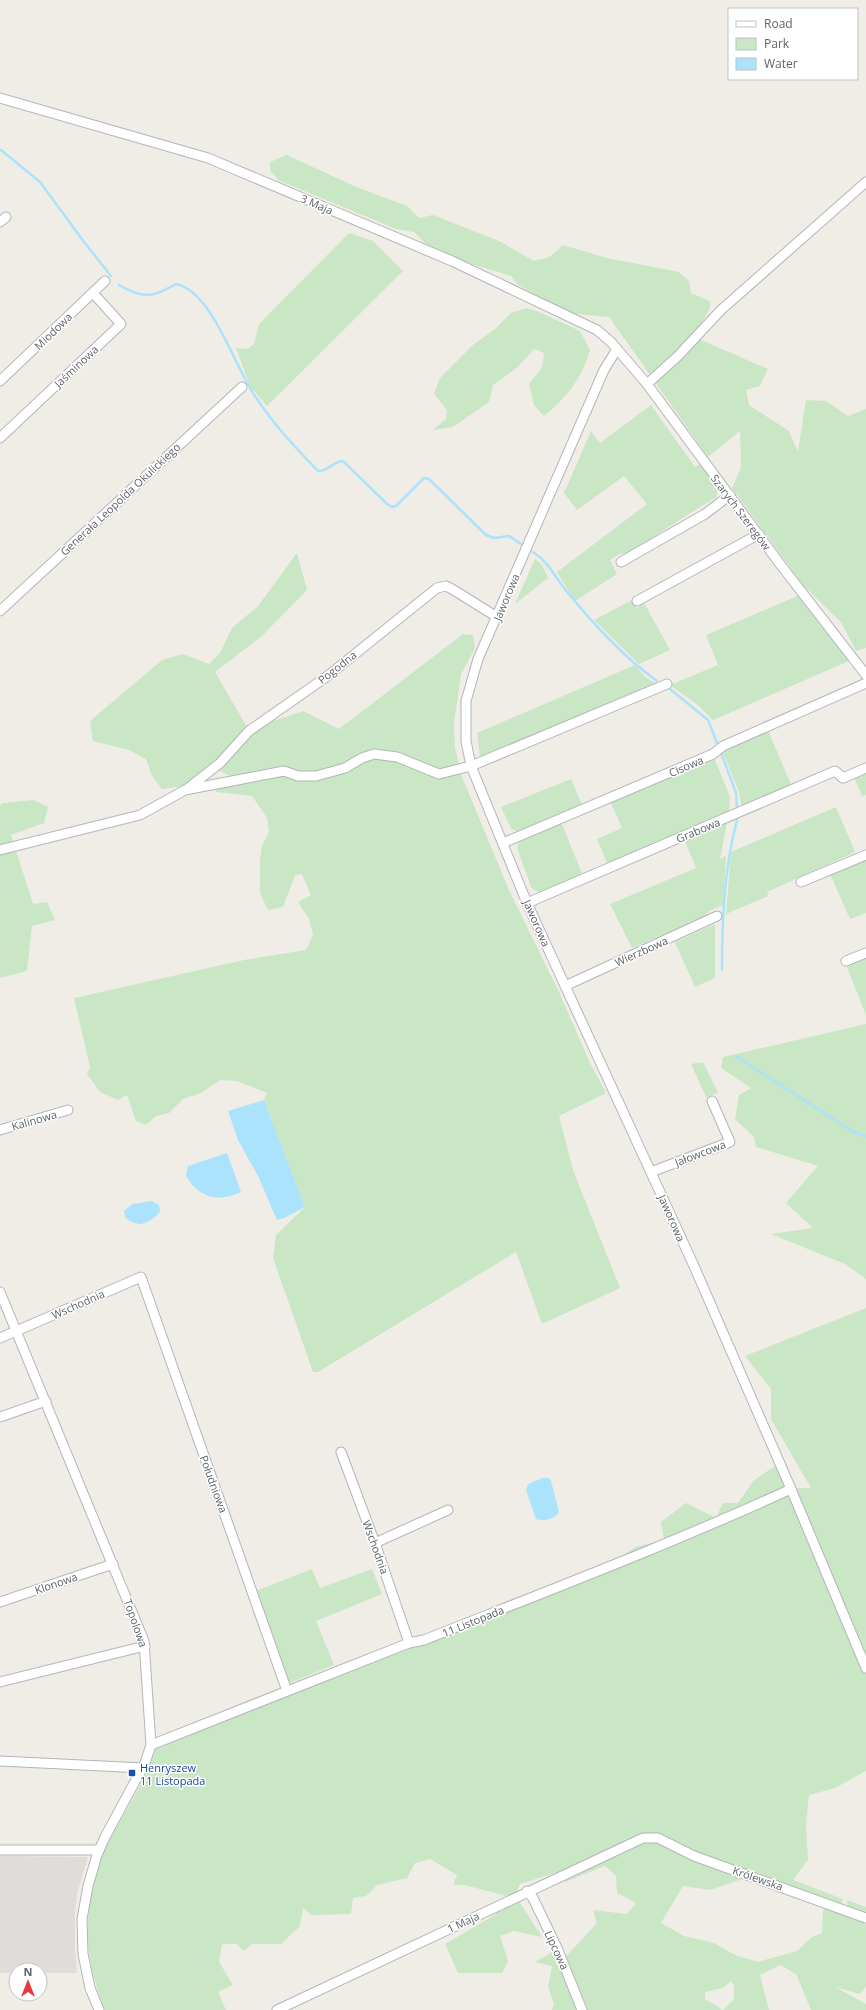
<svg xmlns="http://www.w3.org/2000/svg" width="866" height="2010" viewBox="0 0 866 2010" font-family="'Open Sans',sans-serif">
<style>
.industrial{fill:#dfdcd9}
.green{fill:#c9e6c5}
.water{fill:#abe2fc}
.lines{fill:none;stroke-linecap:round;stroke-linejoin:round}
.stream{stroke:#abe2fc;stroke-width:2.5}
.minor-casing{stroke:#b2b5b9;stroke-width:11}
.minor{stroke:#fff;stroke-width:9}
.transit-dot{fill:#1a4fb4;stroke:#fff;stroke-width:1.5}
.labels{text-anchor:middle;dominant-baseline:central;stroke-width:3;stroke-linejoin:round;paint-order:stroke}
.street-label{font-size:11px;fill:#5e6367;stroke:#fff}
.transit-label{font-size:11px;fill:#164399;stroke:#fff;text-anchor:start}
</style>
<rect width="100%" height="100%" fill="#f0ede7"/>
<!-- industrial -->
<polygon class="industrial" points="0,1856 88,1857 77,1894 75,1912 75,1950 77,1973 40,1973 40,1970 16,1970 16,1973 0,1973"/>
<!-- green -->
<g class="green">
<polygon points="287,155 354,186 407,206 419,218 433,215 499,241 534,261 550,257 563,245 607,258 679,272 689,281 691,293 710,301 710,308 697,331 701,340 768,369 760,386 746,390 749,405 789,431 798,452 806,400 826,401 848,416 866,409 866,648 856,651 841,622 803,585 732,488 741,468 740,431 708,457 609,317 569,313 517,284 511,276 465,262 429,247 414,232 396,229 278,180 270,170 270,162"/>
<polygon points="349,233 373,241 403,271 267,406 250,386 236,348 248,349 254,344 259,324"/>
<path d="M527,308L537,311L580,331L590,350C582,379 566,398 544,416L534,405L529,384L542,368L544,353L534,349L518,367L493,385L489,402L453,427L433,430L446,419L447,410L434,394L440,378L473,345L495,329L511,313Z"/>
<polygon points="651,405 695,467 700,464 718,490 716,497 626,554 621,553 610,560 617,574 575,601 557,572 647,504 624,476 577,510 564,493 591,431 600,443"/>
<polygon points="297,553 307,590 262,636 215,672 248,729 239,742 273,721 303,711 339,729 463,634 473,635 475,648 461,674 454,723 455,748 462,777 509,890 559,992 590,1063 606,1093 559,1116 573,1170 620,1288 542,1324 516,1252 318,1372 313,1372 273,1258 276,1235 305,1207 264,1100 267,1093 237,1081 220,1080 201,1093 183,1099 169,1113 156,1116 146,1125 136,1121 127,1095 118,1100 100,1092 87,1074 90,1067 74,998 244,960 306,950 313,935 309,919 298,902 311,895 302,874 295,875 283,907 268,910 260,893 260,859 262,846 269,832 267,818 252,796 216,792 216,786 232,777 214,768 183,786 162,789 152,776 146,759 129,750 93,741 90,721 162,660 183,654 209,664 220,653 232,628 258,606"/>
<polygon points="535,559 542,565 548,578 515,604"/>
<polygon points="800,595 821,620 849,661 713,720 699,706 670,685 718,665 706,635"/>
<polygon points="632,600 637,609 643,601 670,650 639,664 594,620"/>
<polygon points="635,665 644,676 656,684 480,757 477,733"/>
<polygon points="768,730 792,787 742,808 739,792 722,750"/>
<polygon points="712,759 715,760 730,797 729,814 608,865 597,839 622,828 610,801"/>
<polygon points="866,772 866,795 862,796 854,778"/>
<polygon points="571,779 582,805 519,833 511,828 501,807"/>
<polygon points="34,800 48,807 44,823 11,835 33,904 47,902 55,920 32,926 27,971 0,978 0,805 3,803"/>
<polygon points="836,807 855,852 767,892 768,896 726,914 731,852"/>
<polygon points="561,822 583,876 542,893 532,889 517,848 520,840"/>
<polygon points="727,823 720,859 726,856 723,905 709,911 704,917 632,948 610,904 696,868 685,841"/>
<polygon points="866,860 866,913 850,919 830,874"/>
<polygon points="715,924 715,978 695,987 675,942"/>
<polygon points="866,957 866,1015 846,965"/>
<polygon points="866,1024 866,1279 845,1264 771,1234 813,1228 786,1203 818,1166 756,1147 754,1137 735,1119 739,1095 751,1088 721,1068 723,1057"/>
<polygon points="703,1062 718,1093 706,1097 691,1064"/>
<path d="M866,1308V1771L835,1788L809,1795L806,1825L808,1860L793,1880L843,1899L841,1905L762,1876L760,1873L710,1890L683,1886L661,1923L684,1936L714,1943L735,1955L758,1962L797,1951L812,1937L822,1933L823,1911L826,1905L853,1915L851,1921L857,1917L866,1925V1987L860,1994L835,1987L866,2004V2010H811L796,1974L780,1965L760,1975L769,2010H723L734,1999V1985L731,1981L723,1988L705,1992V1999L723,2010H552L554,2003L548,1987L552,1966L535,1962L554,1951L560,1963L597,1923L593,1910L627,1914L636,1903L617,1893L616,1876L605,1866L565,1882L561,1871L520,1884L515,1895L542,1937L514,1931L500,1936L508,1961L502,1973H458L445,1944L495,1915L506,1896L465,1885H453L457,1875L430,1859L415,1863L407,1878L377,1885L366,1896L353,1898L351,1914L311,1915L303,1908L300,1926L281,1944H252L244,1951L237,1944H222L219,1962L233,1985L218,1992L226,2010H105C86,1965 82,1920 97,1874C99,1866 101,1857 104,1850C121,1816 146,1784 156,1747L591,1578L635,1547L664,1540L661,1522L686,1503L716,1518L723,1503H738L753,1481L775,1466L797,1488H811L771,1419V1389L745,1356Z"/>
<polygon points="312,1569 320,1588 372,1569 382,1594 316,1621 334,1665 287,1684 251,1593"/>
<polygon points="847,1900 866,1907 866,1915 848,1908"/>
</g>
<!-- water -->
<g class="water">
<polygon points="264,1100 305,1207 284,1218 277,1220 258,1176 238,1140 228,1111"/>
<path d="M227,1153L241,1192C218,1203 199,1198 186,1176L188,1166Z"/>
<path d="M152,1201L159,1205L160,1212C148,1224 138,1229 125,1217L124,1211L133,1204Z"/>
<path d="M542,1478H549L551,1481L559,1512C555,1519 543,1522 536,1519L526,1490L528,1484Z"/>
</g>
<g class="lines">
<!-- stream -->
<g class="stream">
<polyline points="1,150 40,182 84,242 111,276"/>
<path d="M119,285C145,300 152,297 176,284C212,291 235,368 255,396C273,424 295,447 318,471C328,472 333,461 343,461L387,504L392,507L396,506L424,478L429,479L486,535L494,538L509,536L521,544"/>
<path d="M533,552C549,562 556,579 568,593C592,623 626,659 657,681"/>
<polyline points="670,689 708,720 717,743"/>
<polyline points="722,755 736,793 737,808"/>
<path d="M722,970C722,920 724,869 737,820"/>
<polyline points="737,1057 855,1133 866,1136"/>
</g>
<!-- minor casing -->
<g class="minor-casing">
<g id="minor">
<polyline points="0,98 208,158 452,261 597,330 611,342 647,384 780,564 866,675"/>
<polyline points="0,222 6,217"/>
<polyline points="617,349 604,370 478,659 466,701 466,741 471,766 527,903 694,1266 791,1489 866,1668"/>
<polyline points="0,381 105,281"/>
<polyline points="647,384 678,356 721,310 866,182"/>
<polyline points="0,438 121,324 93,293"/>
<polyline points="621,562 705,514 730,495"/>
<polyline points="637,601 759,534"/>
<polyline points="0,611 242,387"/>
<polyline points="187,789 220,763 249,731 329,675 437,588 446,586 452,589 497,617"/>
<polyline points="503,843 713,754 723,746 866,683"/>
<polyline points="0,850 140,815 185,790 284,771 298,776 316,776 345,768 362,758 374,754 397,757 439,774 471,766 667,684"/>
<polyline points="801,882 866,855"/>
<polyline points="527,903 835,771 843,778 866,768"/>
<polyline points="846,961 866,953"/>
<polyline points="565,986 717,916"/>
<polyline points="0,1130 68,1110"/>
<polyline points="651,1172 730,1142 712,1101"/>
<polyline points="0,1292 144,1641 151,1745 145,1763 105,1837 97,1855 88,1886 82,1919 83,1954 90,1988 99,2010"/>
<polyline points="0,1338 141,1277 287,1691"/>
<polyline points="0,1417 46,1401"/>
<polyline points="341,1452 375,1543 409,1643"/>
<polyline points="375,1543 448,1510"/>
<polyline points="0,1602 113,1564"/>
<polyline points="0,1682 145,1646"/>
<path d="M151,1745L409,1643L424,1640C547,1591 671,1544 791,1489"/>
<polyline points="0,1761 143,1768"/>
<polyline points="0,1850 99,1850"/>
<polyline points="527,1891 533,1898 558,1950 582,2010"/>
<polyline points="277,2010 643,1838 658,1838 694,1856 866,1918"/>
</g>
</g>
<!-- minor -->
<use href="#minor" class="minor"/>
</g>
<!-- markers -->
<rect class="transit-dot" x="128" y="1769" width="8" height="8" rx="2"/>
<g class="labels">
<!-- street labels -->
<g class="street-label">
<text transform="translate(317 204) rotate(23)">3 Maja</text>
<text transform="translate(53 331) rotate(-44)">Miodowa</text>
<text transform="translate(76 366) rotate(-43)">Jaśminowa</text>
<text transform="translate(120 499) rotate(-43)">Generała Leopolda Okulickiego</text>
<text transform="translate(741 512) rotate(53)">Szarych Szeregów</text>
<text transform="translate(506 597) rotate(-67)">Jaworowa</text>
<text transform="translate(337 667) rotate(-38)">Pogodna</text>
<text transform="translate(686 766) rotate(-23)">Cisowa</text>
<text transform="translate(698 830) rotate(-23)">Grabowa</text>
<text transform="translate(537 923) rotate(66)">Jaworowa</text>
<text transform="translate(641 951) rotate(-24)">Wierzbowa</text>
<text transform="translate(34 1120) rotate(-16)">Kalinowa</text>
<text transform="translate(700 1153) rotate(-21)">Jałowcowa</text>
<text transform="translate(672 1218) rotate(66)">Jaworowa</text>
<text transform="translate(78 1304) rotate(-24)">Wschodnia</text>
<text transform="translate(214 1484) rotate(70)">Południowa</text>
<text transform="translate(376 1547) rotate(70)">Wschodnia</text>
<text transform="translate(56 1583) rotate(-19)">Klonowa</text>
<text transform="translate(473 1621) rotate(-22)">11 Listopada</text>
<text transform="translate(136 1623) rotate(71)">Topolowa</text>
<text transform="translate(758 1878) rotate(19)">Królewska</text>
<text transform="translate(463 1922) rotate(-25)">1 Maja</text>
<text transform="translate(557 1950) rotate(65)">Lipcowa</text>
</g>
<!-- transit labels -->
<g class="transit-label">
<text x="140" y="1767">Henryszew<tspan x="140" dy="13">11 Listopada</tspan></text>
</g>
</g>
<!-- legend -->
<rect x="728" y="8" width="130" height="72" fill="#ffffff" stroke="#bfc1c2"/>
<rect x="736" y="21" width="20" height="6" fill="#ffffff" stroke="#bfc1c2"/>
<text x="764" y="28" font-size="12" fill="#5e6367">Road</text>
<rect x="736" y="38" width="20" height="12" fill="#c9e6c5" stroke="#bfc1c2"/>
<text x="764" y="48" font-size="12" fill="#5e6367">Park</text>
<rect x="736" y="58" width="20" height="12" fill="#abe2fc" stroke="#bfc1c2"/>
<text x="764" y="68" font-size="12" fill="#5e6367">Water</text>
<!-- north arrow -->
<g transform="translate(28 1982)"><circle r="19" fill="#ffffff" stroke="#bfc1c2"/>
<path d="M0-3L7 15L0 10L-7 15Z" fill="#e4393f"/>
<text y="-6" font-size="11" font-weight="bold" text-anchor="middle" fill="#5e6367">N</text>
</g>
</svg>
